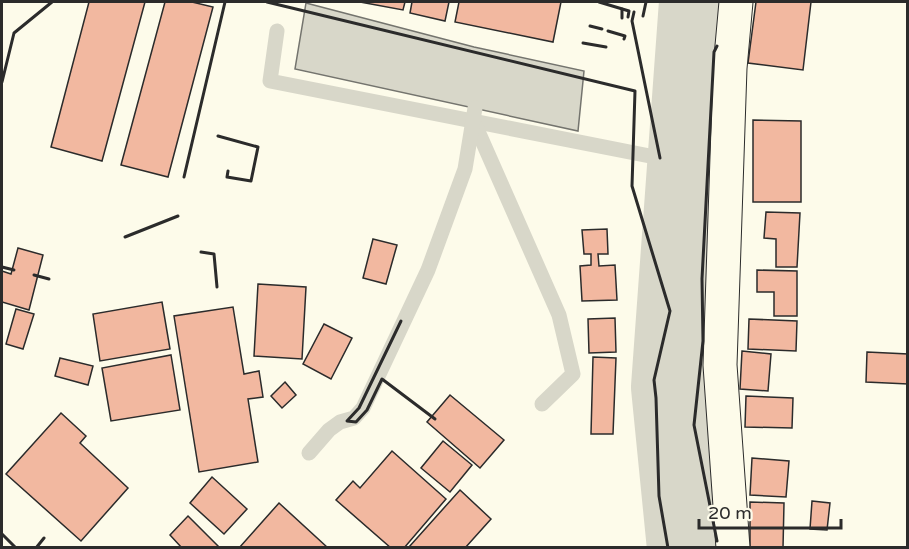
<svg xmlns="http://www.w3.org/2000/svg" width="909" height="549" viewBox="0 0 909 549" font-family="'Varela Round',sans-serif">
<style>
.water{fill:#d8d7c9;stroke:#74746e;stroke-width:1.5}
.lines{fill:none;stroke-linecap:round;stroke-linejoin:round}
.stream{stroke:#d8d7c9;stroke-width:15}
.river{stroke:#d8d7c9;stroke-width:86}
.building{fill:#f2b8a0;stroke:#2b2b2b;stroke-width:1.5}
.minor-casing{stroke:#2b2b2b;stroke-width:35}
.minor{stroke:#fdfbea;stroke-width:33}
.wall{stroke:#2b2b2b;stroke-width:3}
</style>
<rect width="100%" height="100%" fill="#fdfbea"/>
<!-- water -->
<polygon class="water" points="306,3 474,47 584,71 578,131 295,69"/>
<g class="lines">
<!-- stream -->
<g class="stream">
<polyline points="277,31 270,81 660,158 692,146"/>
<polyline points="473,120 559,315 573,374 542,404"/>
<polyline points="309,453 329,430 340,422 354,418 363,408 428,270 465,169 475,108"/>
</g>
<!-- river -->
<polyline class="river" points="690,548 674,387 702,2"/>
</g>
<!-- building -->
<g class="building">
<polygon points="89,2 145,2 102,161 51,147"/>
<polygon points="165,2 192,2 213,7 168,177 121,165"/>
<polygon points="360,2 405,2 403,10"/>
<polygon points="412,2 449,2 445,21 410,13"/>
<polygon points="459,2 561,2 553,42 455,22"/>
<polygon points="756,2 811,2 803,70 748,63"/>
<polygon points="753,120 801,121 801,202 753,202"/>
<polygon points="766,212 800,213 797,267 776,267 776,239 764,238"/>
<polygon points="607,229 608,254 598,254 599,266 615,265 617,300 582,301 580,266 591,265 591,254 584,254 582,230"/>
<polygon points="373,239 397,245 386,284 363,278"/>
<polygon points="18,248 43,255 29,310 2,302 2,271 11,274"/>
<polygon points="757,270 797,271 797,316 774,316 774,292 757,292"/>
<polygon points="258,284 306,287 302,359 254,356"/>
<polygon points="162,302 170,349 100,361 93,314"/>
<polygon points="233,307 244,374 259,371 263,397 248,399 258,462 199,472 174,316"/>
<polygon points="16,309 34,314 23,349 6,344"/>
<polygon points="615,318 616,352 589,353 588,319"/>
<polygon points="749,319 797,321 796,351 748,349"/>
<polygon points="324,324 352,338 331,379 303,364"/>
<polygon points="742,351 771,354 768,391 740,389"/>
<polygon points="867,352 908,354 908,384 866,382"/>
<polygon points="171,355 180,410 111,421 102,368"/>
<polygon points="593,357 616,358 613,434 591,434"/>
<polygon points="60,358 93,366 88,385 55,376"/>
<polygon points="285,382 296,395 282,408 271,396"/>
<polygon points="450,395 504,440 480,468 427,422"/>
<polygon points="746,396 793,398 792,428 745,427"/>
<polygon points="61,413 86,436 80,443 128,488 81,541 6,474"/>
<polygon points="443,441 472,465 450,492 421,468"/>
<polygon points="392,451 446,499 404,548 391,548 336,500 353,481 360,488"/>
<polygon points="752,458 789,461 786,497 750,495"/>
<polygon points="212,477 247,509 224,534 190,503"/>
<polygon points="460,490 491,519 465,548 410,548 409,547"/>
<polygon points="812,501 830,503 827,530 810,529"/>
<polygon points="750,502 784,503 783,548 750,548"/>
<polygon points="279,503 328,548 239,548"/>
<polygon points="188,516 220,548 182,548 170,535"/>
</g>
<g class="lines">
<!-- minor casing -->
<g class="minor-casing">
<polyline id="minor" points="733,548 720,365 730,68 736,2"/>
</g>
<!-- minor -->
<use href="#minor" class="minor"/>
<!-- wall -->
<g class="wall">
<polyline points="267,2 635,91 632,186 670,311 654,380 656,398 659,496 668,548"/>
<polyline points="599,2 629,11 628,17"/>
<polyline points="634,12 632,21 660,158"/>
<polyline points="643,16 646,2"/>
<polyline points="622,18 622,9"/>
<polyline points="590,26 602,29"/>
<polyline points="608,31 625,36 624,39"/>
<polyline points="583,43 606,47"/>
<polyline points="2,82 14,33 52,2"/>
<polyline points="218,136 258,147 251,181 227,177 228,171"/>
<polyline points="184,177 225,2"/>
<polyline points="125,237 178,216"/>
<polyline points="201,252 214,254 217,287"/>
<polyline points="2,267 14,270"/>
<polyline points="34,275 49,279"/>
<polyline points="401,321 359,408 347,421 356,422 367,410 382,379 435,419"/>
<polyline points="2,534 16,548"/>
<polyline points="717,541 694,425 703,341 702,279 714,52 717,46"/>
<polyline points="36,548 44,538"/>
</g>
</g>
<!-- border -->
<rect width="909" height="549" fill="none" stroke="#2b2b2b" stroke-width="6"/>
<!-- scale -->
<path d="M699 519v9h142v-9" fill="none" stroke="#2b2b2b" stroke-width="3"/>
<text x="708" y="519" font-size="18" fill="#2b2b2b" stroke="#fdfbea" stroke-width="4.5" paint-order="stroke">20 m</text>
</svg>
